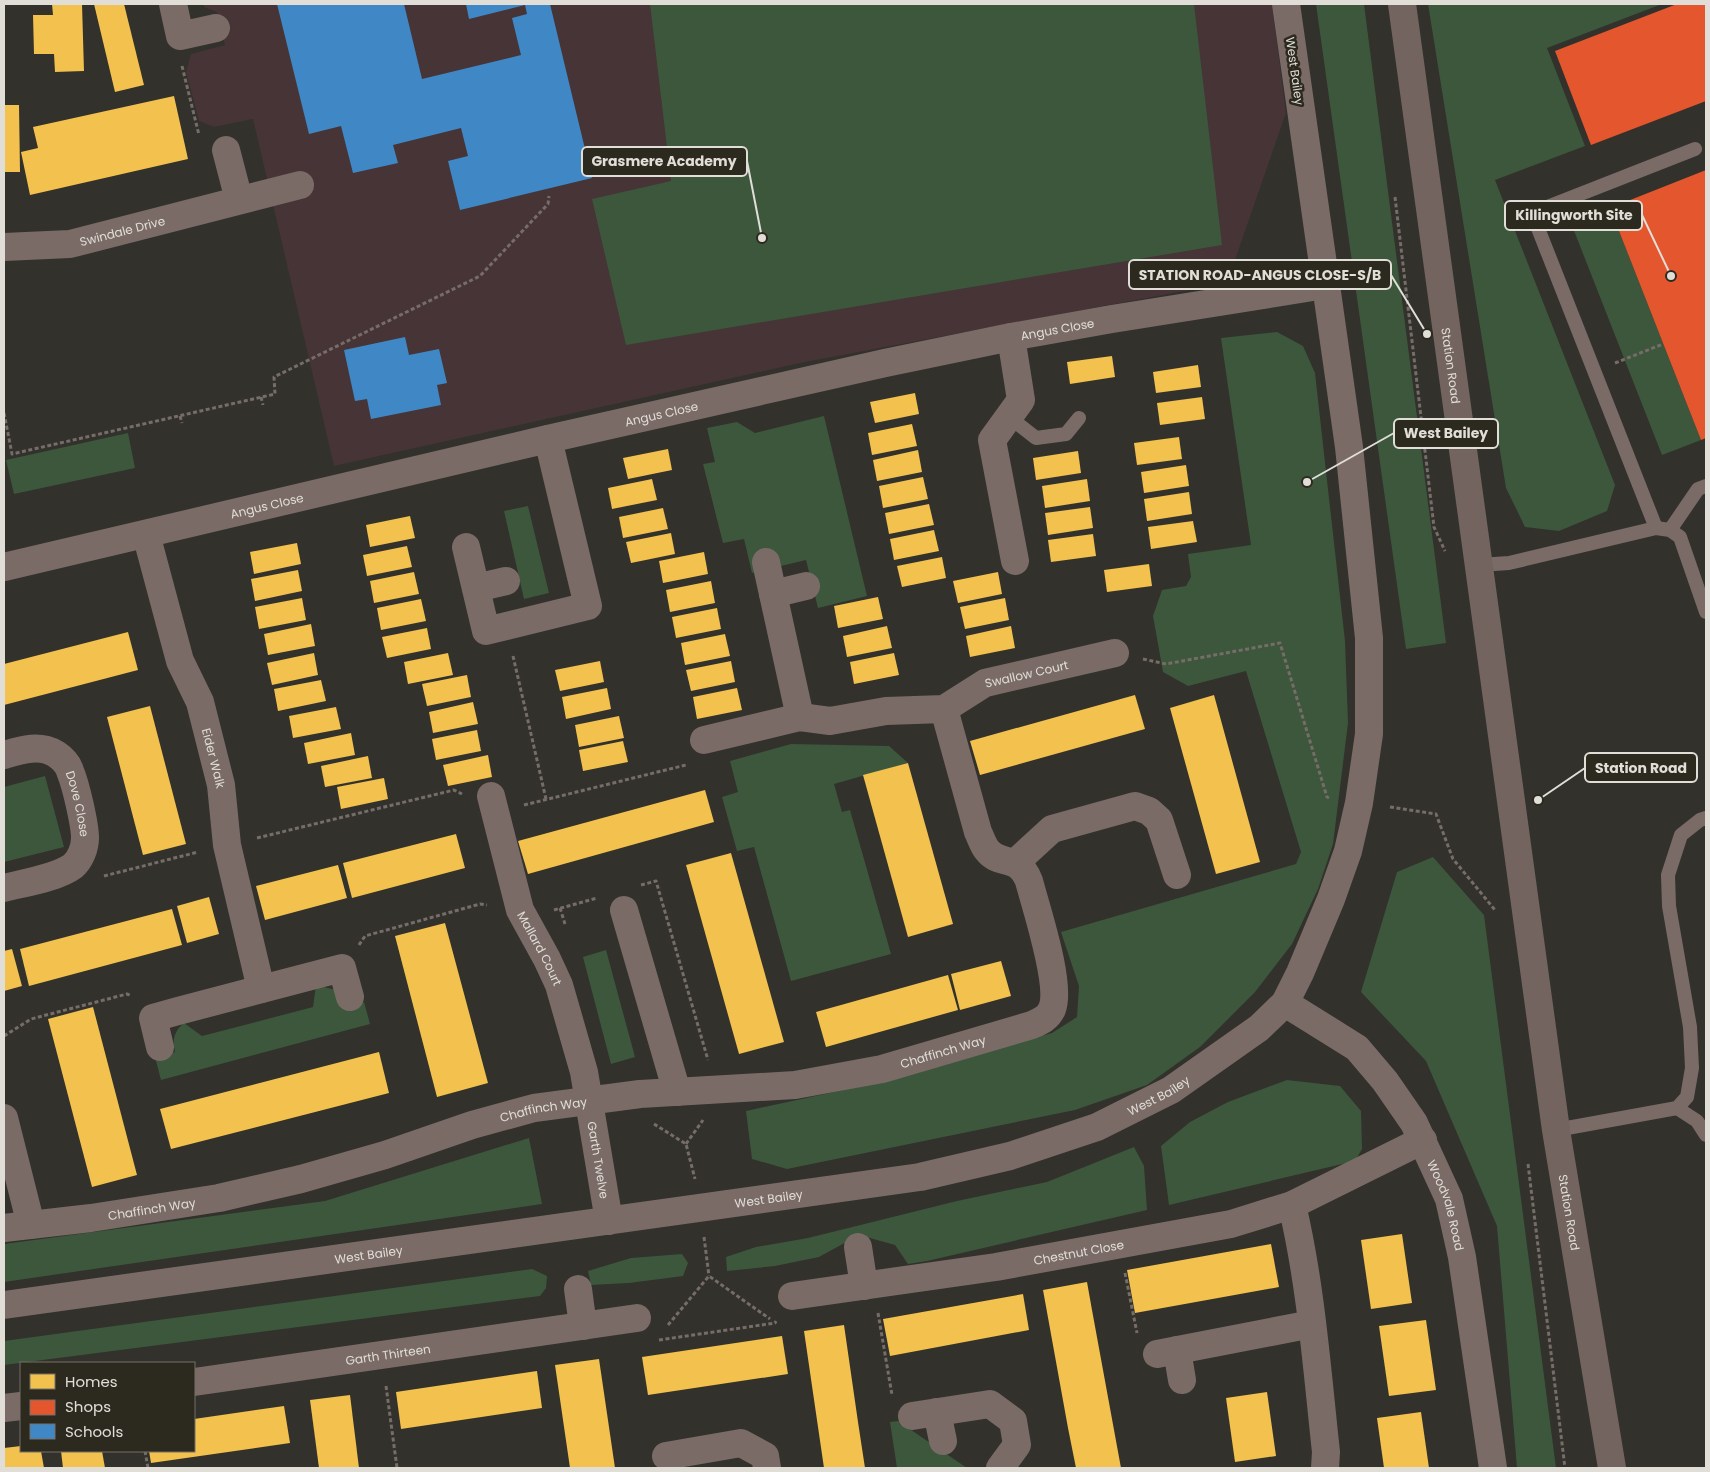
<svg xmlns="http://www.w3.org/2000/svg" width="1710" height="1472" viewBox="0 0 1710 1472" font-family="Poppins,sans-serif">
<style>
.education{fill:#463436}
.green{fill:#3c573c}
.homes{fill:#f2c14e}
.shops{fill:#e4572e}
.schools{fill:#3f88c5}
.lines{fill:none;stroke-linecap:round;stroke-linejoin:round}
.path{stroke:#766c68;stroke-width:3;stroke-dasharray:4 2.5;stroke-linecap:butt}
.service{stroke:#7b6b67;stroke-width:14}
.minor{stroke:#7b6b67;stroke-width:28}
.tertiary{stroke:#7b6b67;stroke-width:28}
.secondary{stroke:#73645f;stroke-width:28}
.labels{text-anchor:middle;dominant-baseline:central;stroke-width:5;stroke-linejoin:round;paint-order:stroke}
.street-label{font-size:12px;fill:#e0ded7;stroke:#2c291f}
.leader{fill:none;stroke:#e0ded7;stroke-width:2}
.callout-dot{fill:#e0ded7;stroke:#2c291f;stroke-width:2}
.callout{fill:#2c291f;stroke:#e0ded7;stroke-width:2}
.callout-label{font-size:14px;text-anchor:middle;font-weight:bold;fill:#e0ded7}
</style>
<rect width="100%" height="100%" fill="#32312c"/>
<!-- education -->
<polygon class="education" points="203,4 1272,4 1286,113 1227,283 800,363 334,466 253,119 214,127 199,121 186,72 191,54 225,45 217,12 204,7"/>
<!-- green -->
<g class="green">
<polygon points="650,4 1194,4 1222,245 626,345 592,199 671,181"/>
<polygon points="1316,4 1364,4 1446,643 1406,649"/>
<polygon points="1428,4 1662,4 1547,48 1585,146 1495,180 1615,485 1607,511 1559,531 1525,527 1506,488"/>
<polygon points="1610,208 1701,440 1662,455 1571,223"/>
<polygon points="1277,332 1303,346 1315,373 1345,641 1348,723 1333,844 1318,889 1292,944 1255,992 1200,1047 1147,1085 1075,1110 787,1169 752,1159 746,1111 876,1083 1052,1033 1077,1017 1079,986 1061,932 1296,864 1301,852 1246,671 1188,686 1163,672 1153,616 1162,590 1186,586 1191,577 1188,554 1251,545 1221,338"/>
<polygon points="824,416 867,596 818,608 806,560 752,573 744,539 723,543 703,464 715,462 707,428 737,422 755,433"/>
<polygon points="128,433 135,468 14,494 6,460"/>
<polygon points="528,506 549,593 524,599 504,511"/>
<polygon points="791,744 889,746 908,763 834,784 842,812 850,810 891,954 791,981 754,847 737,851 722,797 738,792 730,761"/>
<polygon points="45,776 64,847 4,862 4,787"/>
<polygon points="1433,857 1484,915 1556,1468 1517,1468 1497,1226 1426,1061 1361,992 1397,872"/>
<polygon points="606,950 635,1057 611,1064 583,957"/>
<path d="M316,985L336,990L344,1007L364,1002L370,1024L161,1080L155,1057L175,1052C172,1040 174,1031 184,1023L202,1036L313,1007Z"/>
<polygon points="1287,1080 1340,1086 1361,1111 1362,1149 1355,1161 1169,1205 1161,1146 1190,1122 1228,1102"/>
<polygon points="529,1138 542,1204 4,1282 4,1244 325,1201"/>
<polygon points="1134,1147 1144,1166 1147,1210 927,1261 908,1264 895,1245 859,1235 819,1257 775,1266 727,1271 726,1257 756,1247 808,1238 957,1201 1047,1182"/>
<polygon points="682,1254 688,1263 683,1276 629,1283 591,1285 588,1271 631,1258"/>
<polygon points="532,1269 547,1276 546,1288 540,1296 4,1365 4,1341"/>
<polygon points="898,1421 967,1468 897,1468 890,1422"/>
</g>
<!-- homes -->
<g class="homes">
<polygon points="52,4 82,4 84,71 55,72 54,54 34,54 33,15 53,15"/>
<polygon points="94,4 124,4 144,85 115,92"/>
<polygon points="174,96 188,159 30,195 21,152 38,148 33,127"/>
<polygon points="4,105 19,105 20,172 4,172"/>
<polygon points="1112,356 1115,377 1070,384 1067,362"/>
<polygon points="1198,365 1201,387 1156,393 1153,372"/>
<polygon points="915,393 919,414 875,423 870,402"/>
<polygon points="1202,397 1205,419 1160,425 1157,403"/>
<polygon points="912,424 917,446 872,455 868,433"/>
<polygon points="1179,437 1182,459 1137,465 1134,443"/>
<polygon points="668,449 672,470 628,479 623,458"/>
<polygon points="918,450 922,472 877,481 873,460"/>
<polygon points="1078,451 1081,473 1036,480 1033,458"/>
<polygon points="1186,465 1189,486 1144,493 1141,472"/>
<polygon points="923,477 928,499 883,508 879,486"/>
<polygon points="652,479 657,500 612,509 608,488"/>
<polygon points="1087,479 1090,501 1045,508 1042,486"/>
<polygon points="1189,492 1192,514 1147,521 1144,499"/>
<polygon points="929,504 934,525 889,534 885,513"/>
<polygon points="1090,507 1093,528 1048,535 1045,513"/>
<polygon points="663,508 668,529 623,538 619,517"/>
<polygon points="410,516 415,538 370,547 366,525"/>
<polygon points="1193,521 1197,542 1151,549 1148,527"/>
<polygon points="934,530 939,551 894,560 890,539"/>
<polygon points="671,533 675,554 631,563 626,542"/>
<polygon points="1093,534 1096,556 1051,562 1048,540"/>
<polygon points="297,543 301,564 254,574 250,552"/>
<polygon points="407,546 412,567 367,576 363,555"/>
<polygon points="704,552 708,574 663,583 659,561"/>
<polygon points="942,557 946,578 902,587 897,566"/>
<polygon points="1149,564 1152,586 1107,592 1104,570"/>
<polygon points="298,570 302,591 255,601 251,579"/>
<polygon points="414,572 419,594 374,603 370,581"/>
<polygon points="998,572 1002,594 958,603 953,581"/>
<polygon points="711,581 715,603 670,612 666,590"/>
<polygon points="878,597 883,619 838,628 834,606"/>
<polygon points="302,598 306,620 259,629 255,607"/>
<polygon points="1005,598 1009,620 965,629 960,607"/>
<polygon points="421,599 426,621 381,630 377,608"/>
<polygon points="717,608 721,629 676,638 672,617"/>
<polygon points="311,624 315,646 268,655 264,634"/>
<polygon points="887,626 892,648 847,657 843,636"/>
<polygon points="1011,626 1015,648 970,657 966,636"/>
<polygon points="427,628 431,649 387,658 382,637"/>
<polygon points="128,632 138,670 4,705 4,664"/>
<polygon points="725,634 730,656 685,665 681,643"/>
<polygon points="314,653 318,675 272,685 267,663"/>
<polygon points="448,653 453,675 408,684 404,662"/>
<polygon points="894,653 899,675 854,684 850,662"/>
<polygon points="600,661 604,682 560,691 555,670"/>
<polygon points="731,661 735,682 691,691 686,670"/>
<polygon points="467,675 471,697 427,706 422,684"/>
<polygon points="321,680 326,701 278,711 274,689"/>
<polygon points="607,688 611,709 566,719 562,697"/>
<polygon points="737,688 742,710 697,719 693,697"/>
<polygon points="1135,695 1145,729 980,775 970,741"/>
<polygon points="1214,695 1260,862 1216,874 1170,708"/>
<polygon points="473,702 478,724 433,733 429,712"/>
<polygon points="150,706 186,844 143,855 107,717"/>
<polygon points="336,707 341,729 293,738 289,716"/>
<polygon points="619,716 624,738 579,747 575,725"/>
<polygon points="477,730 481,751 436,760 432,739"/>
<polygon points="351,733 355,755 308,764 304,743"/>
<polygon points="623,741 628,762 583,771 579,750"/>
<polygon points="488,755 492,777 448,786 443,765"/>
<polygon points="368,756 372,778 325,787 321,766"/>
<polygon points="908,763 953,924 908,937 863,775"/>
<polygon points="384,778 388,799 341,809 337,787"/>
<polygon points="705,790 714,822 528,874 518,841"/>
<polygon points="456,834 465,868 352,898 343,863"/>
<polygon points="731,853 784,1042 739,1054 686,865"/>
<polygon points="338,865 347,898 265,920 256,886"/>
<polygon points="209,897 219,934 187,943 177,906"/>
<polygon points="172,909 182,945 29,986 20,949"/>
<polygon points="445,923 488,1083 437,1097 395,936"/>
<polygon points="12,949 22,986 4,991 4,951"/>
<polygon points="1001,961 1011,996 960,1010 951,974"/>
<polygon points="948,975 958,1010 826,1047 816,1012"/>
<polygon points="93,1007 137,1175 92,1187 48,1019"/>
<polygon points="379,1052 389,1093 171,1149 160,1109"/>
<polygon points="1402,1234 1412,1303 1371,1309 1361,1240"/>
<polygon points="1271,1244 1279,1287 1135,1313 1127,1270"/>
<polygon points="1087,1282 1092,1310 1121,1468 1076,1468 1068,1428 1043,1290"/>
<polygon points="1023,1294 1029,1330 890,1356 883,1319"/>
<polygon points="1426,1320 1436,1390 1389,1396 1379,1326"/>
<polygon points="844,1325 858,1422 865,1468 824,1468 818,1427 804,1331"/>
<polygon points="782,1336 788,1374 648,1395 642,1357"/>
<polygon points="599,1359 615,1468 570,1468 555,1365"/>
<polygon points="537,1371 542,1408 401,1429 396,1392"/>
<polygon points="1267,1392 1276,1456 1235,1462 1226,1398"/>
<polygon points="350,1395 359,1468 319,1468 310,1400"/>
<polygon points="284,1406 290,1443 151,1463 149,1451 194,1451 194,1419"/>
<polygon points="1421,1412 1429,1468 1384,1468 1377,1418"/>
<polygon points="21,1446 21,1451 41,1451 44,1468 4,1468 4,1448"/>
<polygon points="61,1451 102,1451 105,1468 63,1468"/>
</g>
<!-- shops -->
<g class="shops">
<polygon points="1677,4 1706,4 1706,101 1591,145 1555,51"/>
<polygon points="1706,170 1706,438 1701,440 1610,208"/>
</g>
<!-- schools -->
<g class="schools">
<polygon points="277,4 404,4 422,79 521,55 512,18 527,14 525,5 469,19 466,4 550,4 592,178 460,210 448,161 468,156 461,128 393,145 398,163 353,173 341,126 309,134"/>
<polygon points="405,337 409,355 439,349 447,383 437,385 441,405 371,419 367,399 355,401 344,350"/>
</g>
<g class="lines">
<!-- path -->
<g class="path">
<polyline points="182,66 199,135"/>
<polyline points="1395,197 1434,527 1445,551"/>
<polyline points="1615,363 1663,344"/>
<polyline points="261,397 263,405"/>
<polyline points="4,413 12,454 275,394 274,377 480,276 548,204 549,196"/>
<polyline points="180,416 182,423"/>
<polyline points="513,656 546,799"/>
<polyline points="1143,659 1166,664 1280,643 1327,797 1329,798"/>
<polyline points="524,805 686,765"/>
<polyline points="1390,807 1436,814 1453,859 1495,910"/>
<polyline points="257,838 454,790 462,794"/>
<polyline points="104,876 198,852"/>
<polyline points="641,885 656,881 708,1060"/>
<polyline points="560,908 565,924"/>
<polyline points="554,910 597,898"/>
<polyline points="359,945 365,936 480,904 487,905"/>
<polyline points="4,1036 31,1019 127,994 132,996"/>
<polyline points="654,1124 686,1144 695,1179"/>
<polyline points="686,1144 703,1120"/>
<polyline points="1528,1164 1565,1468"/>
<polyline points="704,1237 709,1276"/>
<polyline points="1125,1273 1137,1333"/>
<polyline points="878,1313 892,1395"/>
<polyline points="668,1325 709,1276 770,1319"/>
<polyline points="659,1340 775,1323 776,1321"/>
<polyline points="386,1386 397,1468"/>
<polyline points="145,1451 148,1468"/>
</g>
<!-- service -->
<g class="service">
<polyline points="1009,417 1036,438 1066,434 1079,418"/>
<polyline points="1656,528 1532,213 1695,149"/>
<polyline points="1670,530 1698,489 1706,486"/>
<polyline points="1479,565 1509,563 1656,528 1670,530 1680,537 1706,612"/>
<polyline points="1677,1108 1697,1121 1706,1135"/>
<polyline points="1556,1130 1677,1108 1687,1097 1692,1068 1690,1027 1669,906 1668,875 1681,835 1700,820 1706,818"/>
</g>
<!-- minor -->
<g class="minor">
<polyline points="173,4 180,36 216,28"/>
<polyline points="226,150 239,200"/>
<path id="s1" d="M4,247L70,244L300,185"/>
<polyline points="1011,337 1021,400 992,440 1015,561"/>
<path id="s2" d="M146,534L180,661L200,702L221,785L227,845L261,989"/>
<polyline points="466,547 486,631 588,606 548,439"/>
<polyline points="766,562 800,717"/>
<path id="s3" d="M4,567L548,439L885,363L1011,337L1112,319L1325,285"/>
<polyline points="476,588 506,581"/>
<polyline points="773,594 806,586"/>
<path id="s4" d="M704,740L800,717L830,721L886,711L944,709L985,683L1115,653"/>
<path id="s5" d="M4,755C21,750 39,744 56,754C62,758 68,764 70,771C76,785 85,825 85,838C85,848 80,860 73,866C57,878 23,883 4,888"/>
<path id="s6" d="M491,796L520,910L547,959L559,985L584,1072L609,1221"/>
<polyline points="1015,863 1052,829 1135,806 1149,811 1159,820 1177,875"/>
<polyline points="624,910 677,1092"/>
<path id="s7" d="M1285,1003L1357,1048L1385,1081L1414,1123L1449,1199L1462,1257L1493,1468"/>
<polyline points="160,1047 153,1018 178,1011 342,968 350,997"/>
<polyline points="4,1118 31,1225"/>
<path d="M1292,1205C1311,1285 1317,1370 1326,1452L1325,1468"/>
<path id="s8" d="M4,1228L91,1218L219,1198L301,1179L385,1155L472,1125L534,1108L640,1094L795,1085L882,1069L1032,1025C1041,1021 1048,1018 1052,1009C1062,985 1036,908 1029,881C1018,853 1000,867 987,850C983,845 981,838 978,832L944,709"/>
<polyline points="858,1247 864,1286"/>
<polyline points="578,1289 583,1326"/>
<path id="s9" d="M792,1296L996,1267L1231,1224L1292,1205L1423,1140"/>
<polyline points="1177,1350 1182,1380"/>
<polyline points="1157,1354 1312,1324"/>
<path id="s10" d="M194,1382L637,1318"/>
<polyline points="4,1408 21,1406"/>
<polyline points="937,1412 943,1441"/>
<polyline points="912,1416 990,1404 1013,1421 1017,1445 1000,1468"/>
<polyline points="666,1456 741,1443 765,1456 767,1468"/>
</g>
<!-- tertiary -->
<path class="tertiary" id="s11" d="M4,1305L920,1177L1010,1156L1097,1127L1171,1090L1259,1028L1285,1003L1300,973L1331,899L1348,851L1359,803L1369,734V638L1349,447L1286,4"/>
<!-- secondary -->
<path class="secondary" id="s12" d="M1402,4L1556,1130L1612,1468"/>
</g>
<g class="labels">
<!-- street labels -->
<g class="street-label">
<text transform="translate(1295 71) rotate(82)">West Bailey</text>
<text stroke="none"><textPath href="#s1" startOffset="120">Swindale Drive</textPath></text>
<text stroke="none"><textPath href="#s3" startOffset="1080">Angus Close</textPath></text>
<text stroke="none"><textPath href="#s12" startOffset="365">Station Road</textPath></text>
<text stroke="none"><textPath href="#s3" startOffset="675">Angus Close</textPath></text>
<text stroke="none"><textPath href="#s3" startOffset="270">Angus Close</textPath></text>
<text stroke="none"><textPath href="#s4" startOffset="335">Swallow Court</textPath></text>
<text stroke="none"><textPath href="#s2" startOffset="235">Eider Walk</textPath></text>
<text stroke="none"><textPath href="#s5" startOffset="110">Dove Close</textPath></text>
<text stroke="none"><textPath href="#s6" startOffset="161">Mallard Court</textPath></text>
<text stroke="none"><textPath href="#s8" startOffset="959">Chaffinch Way</textPath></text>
<text stroke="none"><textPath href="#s11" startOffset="1178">West Bailey</textPath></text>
<text stroke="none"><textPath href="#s8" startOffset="554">Chaffinch Way</textPath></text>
<text stroke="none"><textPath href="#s6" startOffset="382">Garth Twelve</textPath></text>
<text stroke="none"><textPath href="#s11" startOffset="772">West Bailey</textPath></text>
<text stroke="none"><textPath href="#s7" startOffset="268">Woodvale Road</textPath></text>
<text stroke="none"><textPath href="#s8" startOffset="149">Chaffinch Way</textPath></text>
<text stroke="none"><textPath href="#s12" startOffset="1220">Station Road</textPath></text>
<text stroke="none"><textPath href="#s9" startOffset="290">Chestnut Close</textPath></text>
<text stroke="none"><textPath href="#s11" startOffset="368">West Bailey</textPath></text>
<text stroke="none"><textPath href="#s10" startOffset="196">Garth Thirteen</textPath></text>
</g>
</g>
<!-- callouts -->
<path class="leader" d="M762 238L747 161M1671 276L1642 215M1427 334L1391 275M1307 482L1394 433M1538 800L1585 768"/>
<g class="callout-dot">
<circle cx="762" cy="238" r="5"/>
<circle cx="1671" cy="276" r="5"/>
<circle cx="1427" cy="334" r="5"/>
<circle cx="1307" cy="482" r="5"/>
<circle cx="1538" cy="800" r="5"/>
</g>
<g class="callout">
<rect x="582" y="147" width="165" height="29" rx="5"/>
<rect x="1505" y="201" width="137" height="29" rx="5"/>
<rect x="1129" y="260" width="262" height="29" rx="5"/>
<rect x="1394" y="419" width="104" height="29" rx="5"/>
<rect x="1585" y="753" width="112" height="29" rx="5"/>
</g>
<g class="callout-label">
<text x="664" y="166">Grasmere Academy</text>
<text x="1574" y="220">Killingworth Site</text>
<text x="1260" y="280">STATION ROAD-ANGUS CLOSE-S/B</text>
<text x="1446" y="438">West Bailey</text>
<text x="1641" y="773">Station Road</text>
</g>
<!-- border -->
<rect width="1710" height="1472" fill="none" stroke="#e0ded7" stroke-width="10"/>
<!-- legend -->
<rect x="20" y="1362" width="175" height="90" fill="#2c291f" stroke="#747169"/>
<rect x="30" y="1374" width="25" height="15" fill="#f2c14e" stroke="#747169"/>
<text x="65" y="1387" font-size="15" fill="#e0ded7">Homes</text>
<rect x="30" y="1400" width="25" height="15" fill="#e4572e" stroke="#747169"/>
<text x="65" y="1412" font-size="15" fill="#e0ded7">Shops</text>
<rect x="30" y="1424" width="25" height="15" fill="#3f88c5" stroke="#747169"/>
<text x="65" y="1437" font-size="15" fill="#e0ded7">Schools</text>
</svg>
